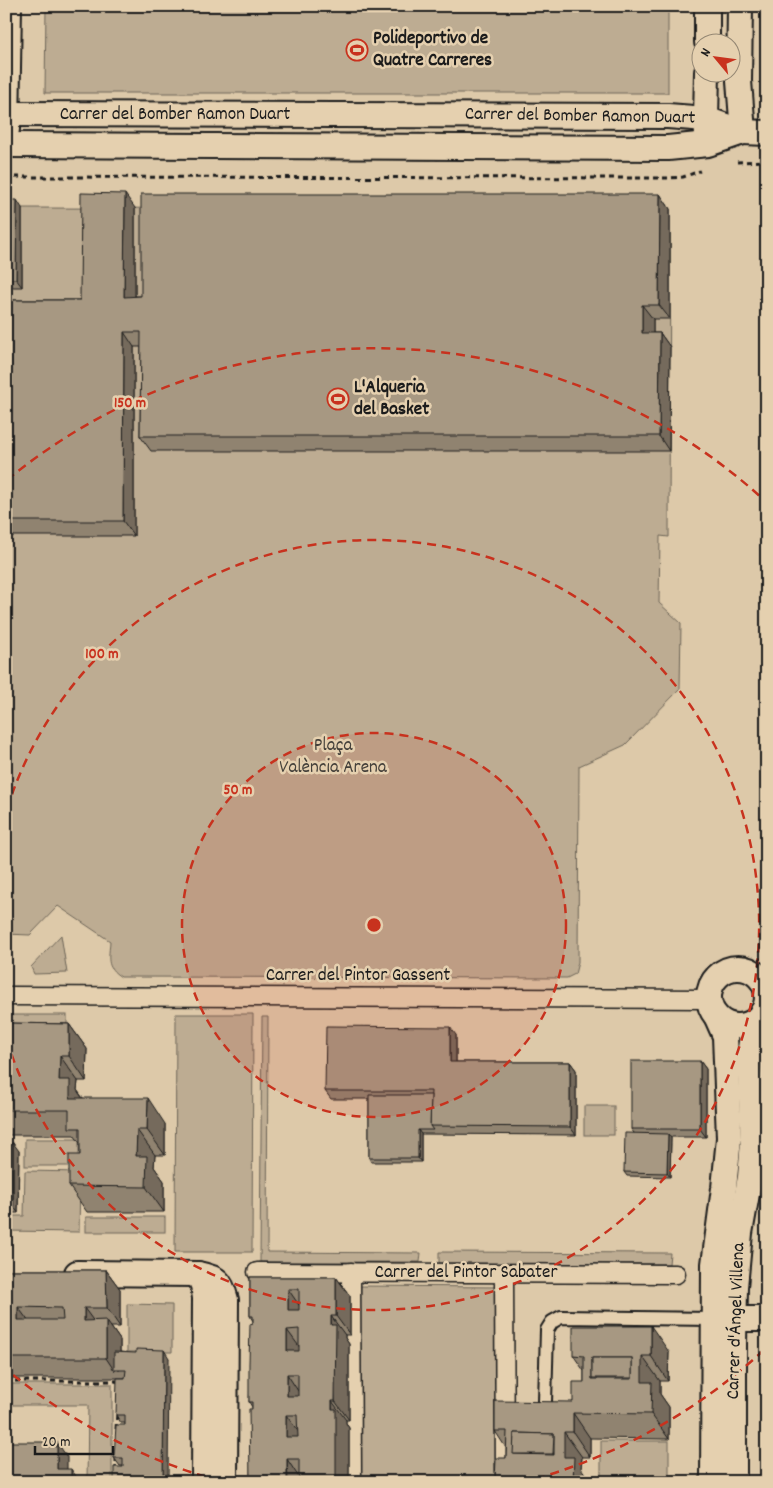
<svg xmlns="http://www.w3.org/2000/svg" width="773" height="1488" viewBox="0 0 773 1488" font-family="Dekko,sans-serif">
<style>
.green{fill:#bdac92;stroke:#6c6457}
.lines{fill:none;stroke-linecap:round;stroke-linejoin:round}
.service-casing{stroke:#1c1c1c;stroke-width:16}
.pedestrian-casing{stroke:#1c1c1c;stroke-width:21}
.minor-casing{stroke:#1c1c1c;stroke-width:28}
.path{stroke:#1c1c1c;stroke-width:3;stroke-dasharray:5 4;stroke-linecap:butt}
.service{stroke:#e5d0af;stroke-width:12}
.pedestrian{stroke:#e5d0af;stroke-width:18}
.minor{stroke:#e5d0af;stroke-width:24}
.wall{fill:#908370;stroke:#1c1c1c}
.shaded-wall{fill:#756a5b;stroke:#1c1c1c}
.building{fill:#a79882;stroke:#1c1c1c;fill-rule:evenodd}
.ring{fill:none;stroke:#c8321e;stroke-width:2.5;stroke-dasharray:9 6}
.labels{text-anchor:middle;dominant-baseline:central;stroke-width:5;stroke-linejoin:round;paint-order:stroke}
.poi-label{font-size:19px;font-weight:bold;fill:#1c1c1c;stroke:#e5d0af;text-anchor:start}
.street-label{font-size:19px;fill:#1c1c1c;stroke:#e5d0af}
.park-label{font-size:19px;fill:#44403a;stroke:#e5d0af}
.centre{fill:#c8321e;stroke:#e5d0af;stroke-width:2.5}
.ring-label{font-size:15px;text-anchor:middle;font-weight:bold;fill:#c8321e;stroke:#e5d0af;stroke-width:5;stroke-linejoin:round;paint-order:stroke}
</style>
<rect width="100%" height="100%" fill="#ddc9a9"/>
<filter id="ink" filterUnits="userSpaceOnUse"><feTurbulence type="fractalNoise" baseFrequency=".02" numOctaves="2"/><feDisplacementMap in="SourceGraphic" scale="10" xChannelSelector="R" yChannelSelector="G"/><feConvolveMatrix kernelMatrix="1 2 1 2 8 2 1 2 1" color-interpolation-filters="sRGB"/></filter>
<g filter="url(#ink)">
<!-- green -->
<g class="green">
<polygon points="46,6 668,6 668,93 45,93"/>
<path d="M6,208L670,209L669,537L660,536L659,603L681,623L680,689L625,745L579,766L578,962L575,974L567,978L121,977C105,967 109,958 110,941L58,906L30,935L6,934Z"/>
<polygon points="61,935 67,973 34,974 31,967"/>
<polygon points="176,1014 253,1014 252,1252 175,1252"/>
<rect x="10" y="1015" width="57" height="31"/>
<polygon points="262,1017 268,1017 267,1252 421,1253 420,1262 260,1262"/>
<rect x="584" y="1106" width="30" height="29"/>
<rect x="25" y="1139" width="54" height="27"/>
<polygon points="25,1171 80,1172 79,1232 6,1231 6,1216 24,1216"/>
<rect x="86" y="1217" width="79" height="15"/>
<polygon points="439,1252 670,1253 669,1264 439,1263"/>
<polygon points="356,1286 501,1287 501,1482 355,1482"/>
<polygon points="127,1304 172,1305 172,1352 127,1352"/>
<polygon points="6,1384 112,1384 112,1482 87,1482 88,1405 6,1405"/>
<rect x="601" y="1441" width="68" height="41"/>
</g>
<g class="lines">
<!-- service casing -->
<g class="service-casing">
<polyline id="service" points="545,1402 547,1330 552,1322 561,1317 713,1319"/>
</g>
<!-- pedestrian casing -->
<g class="pedestrian-casing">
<g id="pedestrian">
<polyline points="6,996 709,999"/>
<polyline points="257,1272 676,1274"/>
<polyline points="351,1272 352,1482"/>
<polyline points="504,1273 505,1482"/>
</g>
</g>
<!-- minor casing -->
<g class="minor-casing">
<g id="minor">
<polyline points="740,6 739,81 743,132"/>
<polyline points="707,42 707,6"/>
<polyline points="707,72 706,119 707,133"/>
<polyline points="6,114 668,116 706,119 743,132 767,133"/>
<polyline points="7,129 9,6"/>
<polyline points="6,145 668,148 708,144 743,132"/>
<circle cx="738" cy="997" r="29"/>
<path d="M77,1273L198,1274C218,1278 221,1281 226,1300L225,1482"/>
<polyline points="198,1274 203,1285 205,1298 204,1482"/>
<polyline points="719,1319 767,1319"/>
<polyline points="713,1482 714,1264 724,1188 729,1138 725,1036 717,1018"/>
<polyline points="734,1482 734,1345 735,1287 740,1233 750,1177 753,1142 749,1055 752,1036 762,1013"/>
</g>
</g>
<!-- path -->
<g class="path">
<polyline points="737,162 767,161"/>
<polyline points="6,177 668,178 683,177 700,171"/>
<polyline points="6,1381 117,1381 117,1384"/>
<polyline points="116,1429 117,1412"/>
<polyline points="116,1471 116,1457"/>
</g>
<!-- service -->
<use href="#service" class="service"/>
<!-- pedestrian -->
<use href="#pedestrian" class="pedestrian"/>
<!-- minor -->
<use href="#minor" class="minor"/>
</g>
<!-- wall -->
<g class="wall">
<polygon points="660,194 670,209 670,319 653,319 653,333 660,333 670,347 669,451 151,451 140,436 141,347 134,347 134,536 6,536 6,300 80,300 135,208 135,296 141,296"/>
<polygon points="6,200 22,208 22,287 6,287"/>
<polygon points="6,1023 69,1024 87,1049 86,1081 78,1081 77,1090 83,1098 165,1124 165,1155 155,1155 154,1167 164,1181 164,1212 87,1212 69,1186 80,1155 80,1143 74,1135 9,1135 6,1131"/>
<polygon points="456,1035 456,1062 570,1062 576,1070 576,1135 421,1134 421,1162 371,1162 369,1158 369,1099 331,1099 325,1091"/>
<polygon points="700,1061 706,1069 706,1137 671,1137 670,1177 627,1176 624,1172 634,1133 631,1129"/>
<polygon points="6,1143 19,1151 18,1213 6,1213"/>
<polygon points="6,1270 106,1270 120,1289 120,1327 111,1327 120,1340 120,1352 169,1358 123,1467 123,1466 120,1466 114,1458 125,1425 125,1423 121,1423 116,1415 125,1378 6,1378"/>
<polygon points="250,1277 336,1277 350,1296 350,1335 345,1335 345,1338 349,1344 349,1420 346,1420 346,1423 349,1428 349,1482 250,1482 252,1407 249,1402 253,1321 250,1316"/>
<polygon points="669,1352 668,1381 660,1381 660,1394 669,1407 669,1439 590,1438 590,1457 582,1457 581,1468 506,1458 506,1448 495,1431 573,1402 584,1382 584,1371 573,1355"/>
</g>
<!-- shaded-wall -->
<g class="shaded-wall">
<polygon points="125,194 135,208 135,311 124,297"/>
<polygon points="660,194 670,209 670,319 659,305"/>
<polygon points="17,200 22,208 22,287 16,279"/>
<polygon points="642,305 653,319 653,347 642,333"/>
<polygon points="124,332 134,347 134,536 123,521"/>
<polygon points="660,333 670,347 669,451 659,436"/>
<polygon points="69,1024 87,1049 86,1081 69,1056"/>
<polygon points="450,1027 456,1035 456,1070 450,1062"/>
<polygon points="60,1056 78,1081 77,1090 87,1105 70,1098 59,1080"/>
<polygon points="700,1061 706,1069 706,1137 700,1129"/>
<polygon points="570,1062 576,1070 576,1135 570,1127"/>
<polygon points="148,1098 165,1124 165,1155 147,1130"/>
<polygon points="137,1130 155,1155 154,1167 164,1181 164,1212 146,1187 136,1156"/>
<polygon points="418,1130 421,1134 421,1162 418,1158"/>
<polygon points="668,1134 671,1138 670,1177 667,1173"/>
<polygon points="13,1143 19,1151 18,1213 13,1205"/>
<polygon points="106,1270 120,1289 120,1327 107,1308"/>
<polygon points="336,1277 350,1296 350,1335 336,1316"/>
<polygon points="288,1289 301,1308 301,1330 288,1310"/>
<polygon points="18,1307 32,1326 18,1320"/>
<polygon points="84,1308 98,1327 84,1321"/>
<polygon points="331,1316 345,1335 345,1338 349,1344 349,1420 335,1401"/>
<polygon points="106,1320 120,1340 120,1370 114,1370 106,1358"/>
<polygon points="651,1326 669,1352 668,1381 651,1356"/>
<polygon points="287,1330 301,1349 301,1371 287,1351"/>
<polygon points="164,1350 169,1358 168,1482 163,1482"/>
<polygon points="642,1356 660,1381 660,1394 669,1407 669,1439 651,1414 632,1378"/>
<polygon points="287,1374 300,1394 300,1415 287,1396"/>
<polygon points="332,1401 346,1420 346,1423 349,1428 349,1482 336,1482"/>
<polygon points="573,1413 590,1438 590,1457 573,1432"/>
<polygon points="286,1415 300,1434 300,1456 286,1437"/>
<polygon points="564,1432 582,1457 581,1468 591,1482 573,1482 553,1454"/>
<polygon points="57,1442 67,1457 67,1482 57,1469"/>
<polygon points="287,1459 300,1479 301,1482 288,1482"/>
<polygon points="71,1469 80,1482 71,1482"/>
</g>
<!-- building -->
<g class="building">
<polygon points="81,193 125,194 124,297 141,296 141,194 660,194 659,305 642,305 642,333 660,333 659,436 140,436 141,332 124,332 123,521 6,521 6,300 80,300"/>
<polygon points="6,200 17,200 16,279 6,279"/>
<polygon points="6,1023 69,1024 69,1056 60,1056 59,1080 70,1080 70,1098 148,1098 147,1130 137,1130 136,1156 147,1156 146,1187 69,1186 69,1155 80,1155 80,1128 69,1128 69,1110 6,1110"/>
<polygon points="326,1026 450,1027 450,1062 570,1062 570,1127 430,1126 431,1091 325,1091"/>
<rect x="631" y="1061" width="69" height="68"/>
<polygon points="369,1095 431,1095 430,1126 433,1130 418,1130 418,1158 369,1158"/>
<polygon points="625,1133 668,1134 667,1173 624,1172"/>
<rect x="6" y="1143" width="7" height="62"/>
<path d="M6,1270H106L107,1308H84V1321L106,1320V1358H6ZM18,1307L62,1308L63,1320H18Z"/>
<path d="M250,1277H336V1316H331V1325H336L335,1401H332V1409H336V1482H250L249,1409H252V1402H249V1364L250,1324L253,1323V1316H250ZM288,1289H299V1310H288ZM299,1329V1351H287V1330ZM287,1374H298V1396H287ZM286,1415H297L298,1437H286ZM287,1459H299V1481H287Z"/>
<path d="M573,1326H651V1356H642V1382H652L651,1414L573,1413V1432H564V1457H574L573,1482H495L496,1458H506L507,1431H495V1401L573,1402V1382H584V1356L573,1355ZM592,1358H632V1379H592ZM514,1433L554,1434V1455L514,1454Z"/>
<polygon points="136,1349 164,1350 163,1482 114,1482 114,1467 123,1467 123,1458 114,1458 116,1425 125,1425 125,1415 116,1415 117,1378 125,1378 126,1370 114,1370 114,1352 136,1353"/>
<rect x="592" y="1358" width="40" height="20"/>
<polygon points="514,1433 554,1434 553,1454 513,1454"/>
<polygon points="6,1442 57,1442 57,1469 71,1469 71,1482 6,1482"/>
</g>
</g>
<!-- distance rings -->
<circle cx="374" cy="925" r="192" fill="#c8321e" fill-opacity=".12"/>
<g class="ring">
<circle cx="374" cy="925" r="192"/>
<path d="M7 809A385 385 0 1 1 7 1041"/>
<path d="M764 1350A577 577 0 0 1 528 1481M220 1481A577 577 0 0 1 7 1370M7 480A577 577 0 0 1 764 500"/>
</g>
<!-- icons -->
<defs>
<g id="stadium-ring" transform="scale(1.125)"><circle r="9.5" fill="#e5d0af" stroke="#c8321e" stroke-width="1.5"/><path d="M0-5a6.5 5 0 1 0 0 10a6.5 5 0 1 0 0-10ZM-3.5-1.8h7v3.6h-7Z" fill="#c8321e"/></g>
</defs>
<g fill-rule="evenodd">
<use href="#stadium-ring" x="357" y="50"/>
<use href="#stadium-ring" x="338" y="399"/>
</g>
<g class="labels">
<!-- poi labels -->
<g class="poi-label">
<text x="373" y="39">Polideportivo de<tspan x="373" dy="22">Quatre Carreres</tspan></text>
<text x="354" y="388">L'Alqueria<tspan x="354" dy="22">del Basket</tspan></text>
</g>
<!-- street labels -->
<g class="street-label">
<text x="175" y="115">Carrer del Bomber Ramon Duart</text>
<text transform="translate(580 117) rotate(1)">Carrer del Bomber Ramon Duart</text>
<text x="358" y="976">Carrer del Pintor Gassent</text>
<text x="466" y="1273">Carrer del Pintor Sabater</text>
<text transform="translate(737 1321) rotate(-88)">Carrer d'Ángel Villena</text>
</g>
<!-- park labels -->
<g class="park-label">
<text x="333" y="746">Plaça<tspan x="333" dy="22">València Arena</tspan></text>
</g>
</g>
<circle cx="374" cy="925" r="8" class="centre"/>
<g class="ring-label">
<text x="130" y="407">150 m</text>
<text x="102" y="658">100 m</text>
<text x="238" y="794">50 m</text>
</g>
<!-- margin -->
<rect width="773" height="1488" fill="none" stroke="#e5d0af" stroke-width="25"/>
<rect x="12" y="12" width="748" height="1463" fill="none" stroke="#1c1c1c" stroke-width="2" filter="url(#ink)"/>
<!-- north arrow -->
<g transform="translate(716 58) rotate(299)"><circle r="24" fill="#e5d0af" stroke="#958874"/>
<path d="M0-4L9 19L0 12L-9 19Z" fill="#c8321e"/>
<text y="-8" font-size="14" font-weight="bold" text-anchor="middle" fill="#1c1c1c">N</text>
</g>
<!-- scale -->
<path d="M35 1446v8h78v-8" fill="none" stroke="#1c1c1c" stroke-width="2.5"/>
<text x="42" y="1446" font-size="15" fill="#1c1c1c" stroke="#e5d0af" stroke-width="4" paint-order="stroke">20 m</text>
</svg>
